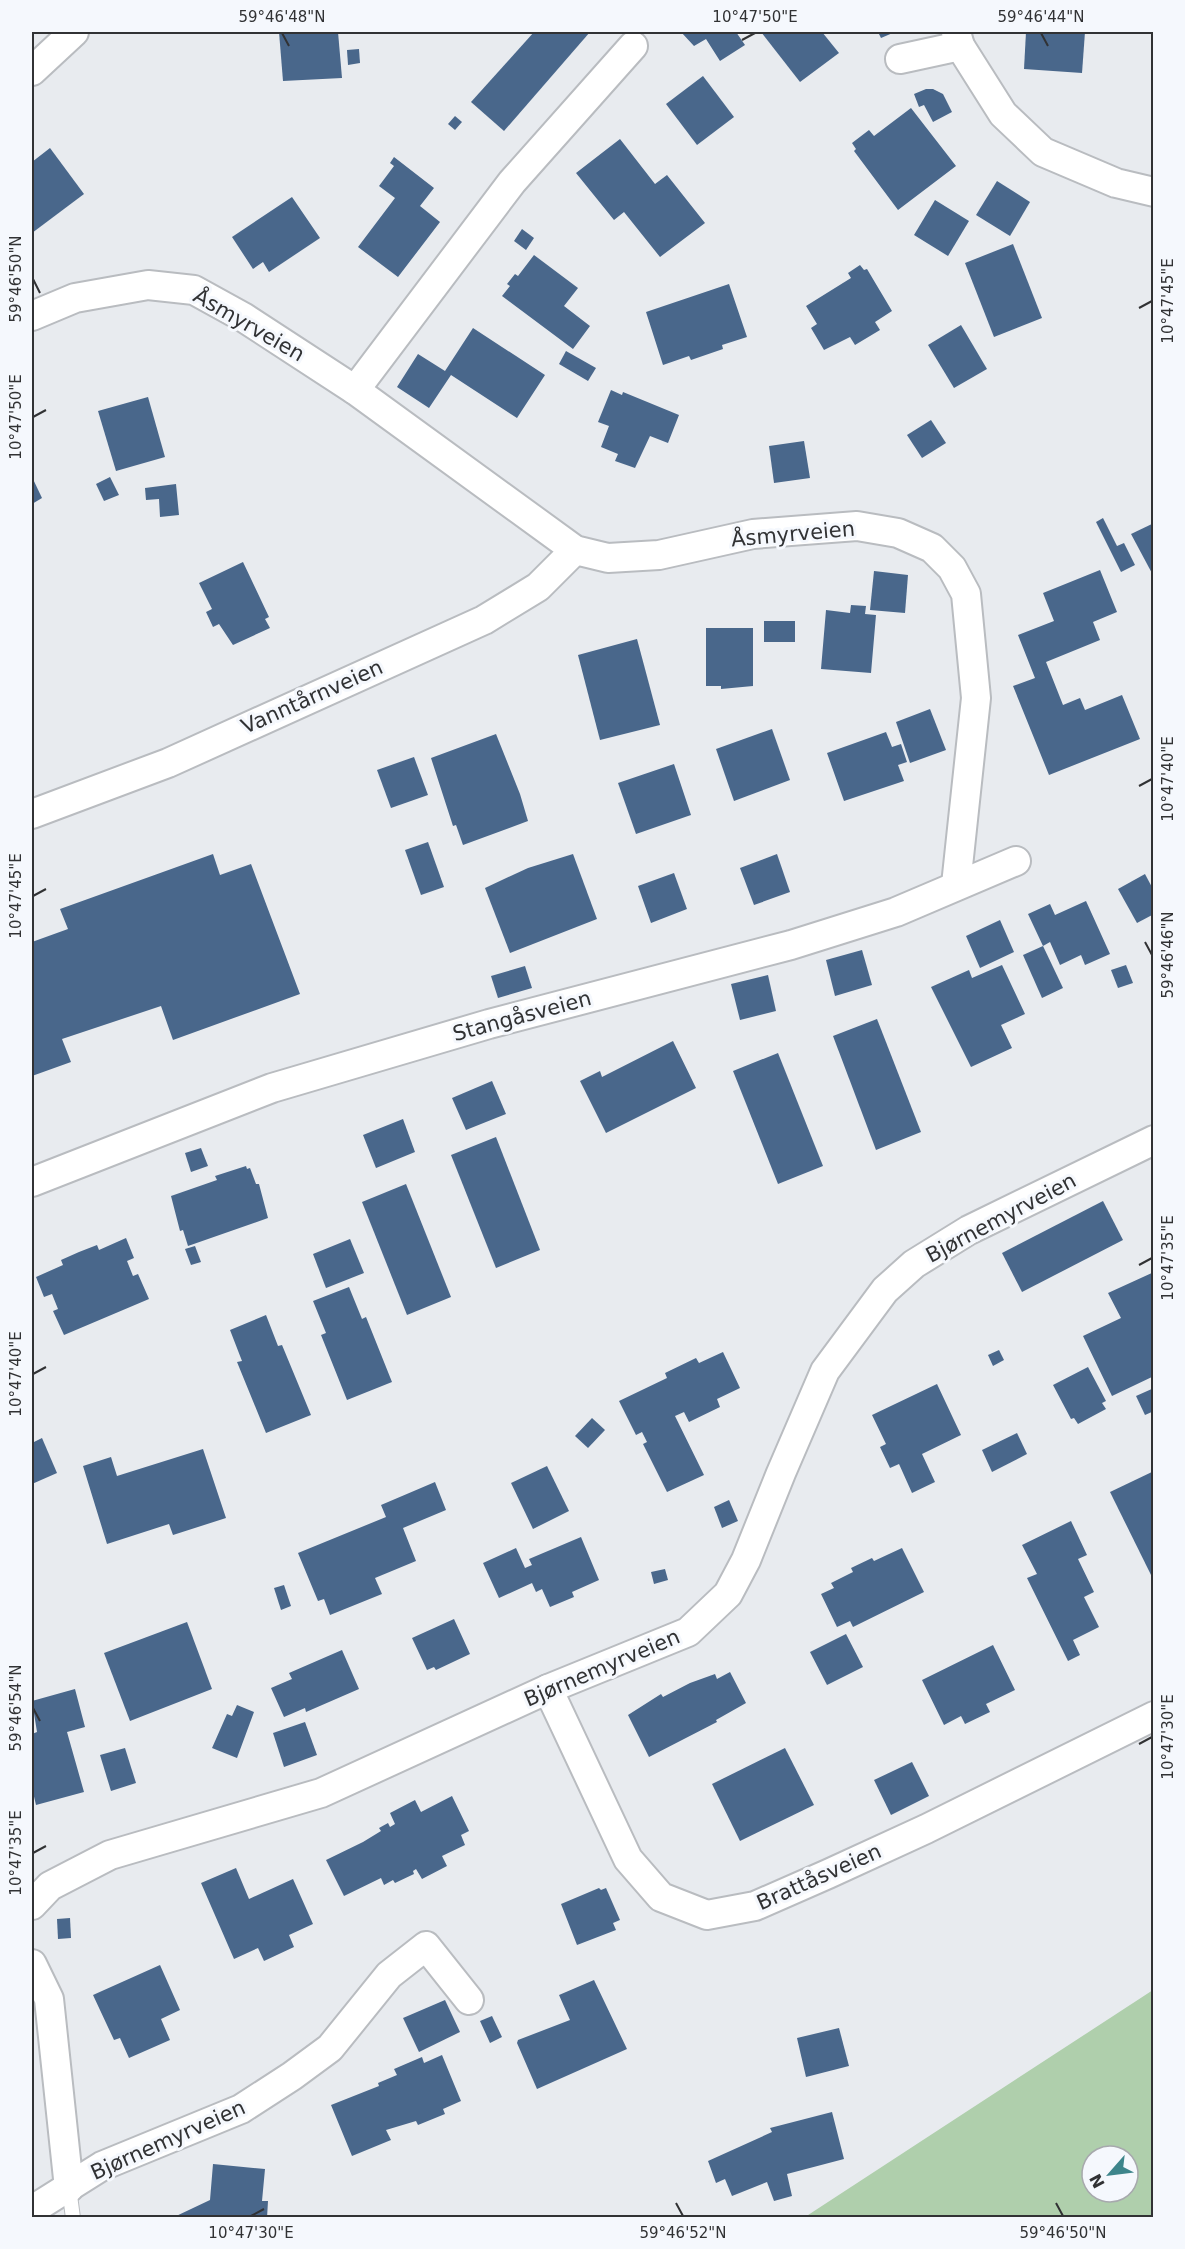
<svg xmlns="http://www.w3.org/2000/svg" width="1185" height="2249" viewBox="0 0 1185 2249" font-family="'DejaVu Sans',sans-serif">
<style>
.green{fill:#afcfac;fill-rule:evenodd}
.building{fill:#49678b}
.lines{fill:none;stroke-linecap:round;stroke-linejoin:round}
.service-casing{stroke:#b9bcc0;stroke-width:16}
.minor-casing{stroke:#b9bcc0;stroke-width:32}
.service{stroke:#fff;stroke-width:14}
.minor{stroke:#fff;stroke-width:28}
.ticks{fill:none;stroke:#313234;stroke-width:2}
.labels{text-anchor:middle;dominant-baseline:central;stroke-width:6;stroke-linejoin:round;paint-order:stroke}
.street-label{font-size:21px;fill:#313234;stroke:#f5f8fd}
.neatline{fill:none;stroke:#313234;stroke-width:2}
.ticks-label{font-size:15px;text-anchor:middle;fill:#313234}
</style>
<rect width="100%" height="100%" fill="#e8ebef"/>
<!-- green -->
<path class="green" d="M1153,1990V2217H805ZM1092,2156H1128V2192H1092Z"/>
<!-- building -->
<g class="building">
<polygon points="279,32 338,32 342,78 283,81"/>
<polygon points="534,32 590,32 504,131 471,102"/>
<polygon points="681,32 736,32 745,45 720,61 706,39 694,46"/>
<polygon points="761,32 822,32 839,53 800,82"/>
<polygon points="878,32 895,32 881,38"/>
<polygon points="1026,32 1085,32 1082,73 1024,69"/>
<polygon points="359,49 360,63 348,65 347,50"/>
<polygon points="703,76 734,117 697,145 666,104"/>
<polygon points="926,89 933,89 943,94 952,112 933,122 924,105 919,107 914,94"/>
<polygon points="911,108 956,166 898,210 854,151 856,149 852,143 869,130 874,136"/>
<polygon points="455,116 462,122 455,130 448,124"/>
<polygon points="620,139 655,184 667,175 705,223 660,257 624,212 614,220 576,173"/>
<polygon points="50,148 84,194 32,233 32,162"/>
<polygon points="394,157 434,188 420,206 440,222 398,277 358,247 395,198 379,186 394,166 390,163"/>
<polygon points="997,181 1030,202 1010,236 976,215"/>
<polygon points="292,197 320,238 269,272 263,262 253,269 232,237"/>
<polygon points="935,200 969,221 948,256 914,235"/>
<polygon points="522,229 534,238 526,250 514,241"/>
<polygon points="1013,244 1042,318 994,337 965,263"/>
<polygon points="534,255 578,288 564,306 590,326 573,349 502,296 510,286 507,284 515,274 518,276"/>
<polygon points="860,265 864,270 867,269 892,311 875,322 880,330 855,345 850,337 824,350 811,328 817,324 806,306 851,278 848,273"/>
<polygon points="729,284 747,337 722,345 723,349 691,360 689,356 663,365 646,312"/>
<polygon points="961,325 987,369 954,388 928,345"/>
<polygon points="473,328 545,375 517,418 451,375 429,408 397,387 418,354 445,371"/>
<polygon points="566,351 596,368 588,381 559,364"/>
<polygon points="611,390 622,395 623,392 679,415 668,443 650,436 635,468 615,461 618,454 601,447 609,426 598,422"/>
<polygon points="148,397 165,457 116,471 98,411"/>
<polygon points="931,420 946,443 922,458 907,435"/>
<polygon points="804,441 810,478 774,483 769,446"/>
<polygon points="32,477 42,498 32,504"/>
<polygon points="110,477 119,495 104,501 96,484"/>
<polygon points="176,484 179,515 160,517 159,499 146,500 145,488"/>
<polygon points="1103,518 1117,546 1124,543 1135,565 1121,572 1096,522"/>
<polygon points="1154,523 1154,577 1131,534"/>
<polygon points="243,562 269,617 265,619 270,628 233,645 219,624 213,627 206,612 212,609 199,583"/>
<polygon points="1100,570 1117,612 1093,622 1100,640 1046,662 1063,705 1080,698 1085,710 1122,695 1140,739 1049,775 1013,686 1035,678 1018,635 1054,621 1043,593"/>
<polygon points="874,571 908,575 905,613 870,610"/>
<polygon points="851,605 866,606 865,614 876,615 871,673 821,669 826,610 850,613"/>
<rect x="764" y="621" width="31" height="21"/>
<polygon points="706,628 753,628 753,686 721,689 721,686 706,686"/>
<polygon points="637,639 660,725 600,740 578,655"/>
<polygon points="930,709 946,750 910,763 896,722"/>
<polygon points="772,729 790,780 734,801 716,749"/>
<polygon points="886,732 892,747 901,744 907,762 898,765 904,781 844,801 827,753"/>
<polygon points="496,734 520,794 528,821 463,845 456,825 453,826 431,758"/>
<polygon points="414,757 428,795 391,808 377,770"/>
<polygon points="674,764 691,815 636,834 618,783"/>
<polygon points="428,842 444,887 421,895 405,850"/>
<polygon points="213,854 220,875 251,864 300,994 173,1040 161,1006 62,1039 71,1062 32,1076 32,942 68,929 60,909"/>
<polygon points="573,854 597,919 510,953 485,888 528,868"/>
<polygon points="777,854 790,892 754,905 740,868"/>
<polygon points="674,873 687,909 651,923 638,886"/>
<polygon points="1145,874 1154,891 1154,914 1137,923 1118,889"/>
<polygon points="1086,901 1110,954 1085,965 1081,955 1060,965 1050,942 1043,946 1028,914 1050,904 1055,915"/>
<polygon points="1000,920 1014,952 980,968 966,936"/>
<polygon points="1043,946 1063,988 1042,998 1023,955"/>
<polygon points="862,950 872,985 835,996 826,960"/>
<polygon points="1002,965 1025,1014 1001,1025 1012,1048 971,1067 931,987 969,970 972,978"/>
<polygon points="1126,965 1133,983 1118,988 1111,970"/>
<polygon points="525,966 532,988 498,998 491,976"/>
<polygon points="768,975 776,1011 740,1020 731,984"/>
<polygon points="877,1019 921,1132 876,1150 833,1036"/>
<polygon points="673,1041 696,1088 606,1133 580,1081 600,1071 602,1077"/>
<polygon points="778,1053 823,1166 778,1184 733,1071"/>
<polygon points="492,1081 506,1114 466,1130 452,1098"/>
<polygon points="403,1119 415,1152 376,1168 363,1135"/>
<polygon points="496,1137 540,1250 496,1268 451,1155"/>
<polygon points="201,1148 208,1166 191,1172 185,1153"/>
<polygon points="246,1166 247,1169 250,1168 256,1184 259,1184 268,1218 188,1246 183,1230 180,1231 171,1196 217,1180 215,1176"/>
<polygon points="406,1184 451,1297 407,1315 362,1202"/>
<polygon points="1103,1201 1123,1240 1022,1292 1002,1253"/>
<polygon points="126,1238 134,1258 127,1261 133,1276 138,1274 149,1299 64,1335 53,1311 58,1309 52,1294 44,1297 36,1277 63,1265 61,1260 79,1252 97,1245 99,1250"/>
<polygon points="350,1239 364,1273 326,1288 313,1254"/>
<polygon points="195,1246 201,1262 191,1265 185,1249"/>
<polygon points="1154,1272 1154,1376 1112,1396 1083,1336 1121,1318 1108,1293"/>
<polygon points="349,1287 362,1319 366,1317 392,1382 347,1400 321,1335 326,1333 313,1301"/>
<polygon points="266,1315 278,1346 282,1345 311,1415 266,1433 237,1362 242,1361 230,1330"/>
<polygon points="999,1350 1004,1360 993,1366 988,1355"/>
<polygon points="723,1352 740,1388 717,1399 720,1407 689,1422 684,1412 675,1416 704,1475 667,1492 643,1444 647,1442 642,1432 636,1435 619,1401 667,1378 665,1373 696,1358 699,1363"/>
<polygon points="1088,1367 1106,1401 1102,1403 1106,1409 1078,1424 1074,1418 1071,1419 1053,1385"/>
<polygon points="937,1384 961,1435 922,1454 935,1482 912,1493 899,1464 890,1468 880,1447 886,1444 872,1415"/>
<polygon points="1154,1388 1154,1411 1145,1415 1136,1396"/>
<polygon points="592,1418 605,1430 588,1448 575,1436"/>
<polygon points="1017,1433 1027,1454 992,1472 982,1450"/>
<polygon points="42,1438 57,1473 32,1484 32,1443"/>
<polygon points="203,1449 226,1518 173,1535 169,1524 107,1544 83,1466 111,1457 117,1476"/>
<polygon points="547,1466 569,1511 533,1529 511,1483"/>
<polygon points="1154,1471 1154,1581 1110,1492"/>
<polygon points="435,1482 446,1510 403,1528 416,1561 375,1578 382,1594 330,1615 324,1599 318,1601 298,1553 386,1517 381,1505"/>
<polygon points="729,1500 738,1521 722,1528 714,1507"/>
<polygon points="1071,1521 1087,1555 1078,1559 1094,1592 1084,1597 1099,1627 1073,1640 1080,1655 1068,1661 1027,1578 1037,1574 1022,1545"/>
<polygon points="581,1537 599,1580 572,1592 574,1597 550,1607 542,1589 536,1592 532,1583 499,1598 483,1563 516,1548 525,1568 532,1565 529,1559"/>
<polygon points="902,1548 924,1592 853,1627 850,1621 837,1627 821,1594 834,1588 831,1583 853,1572 851,1568 872,1558 874,1561"/>
<polygon points="665,1569 668,1580 654,1584 651,1572"/>
<polygon points="284,1585 291,1606 281,1610 274,1588"/>
<polygon points="454,1619 470,1654 436,1670 434,1667 427,1670 412,1638"/>
<polygon points="187,1622 212,1689 130,1721 104,1653"/>
<polygon points="846,1634 863,1667 827,1685 810,1652"/>
<polygon points="993,1645 1015,1690 986,1704 990,1712 965,1724 961,1716 944,1725 922,1680"/>
<polygon points="342,1650 359,1689 306,1712 305,1708 284,1717 271,1688 292,1679 289,1673"/>
<polygon points="730,1672 746,1703 716,1720 717,1722 649,1757 628,1715 661,1694 663,1697 690,1683 715,1674 717,1679"/>
<polygon points="75,1689 85,1727 67,1732 84,1792 36,1805 32,1788 32,1734 37,1732 32,1701"/>
<polygon points="237,1705 254,1712 237,1758 212,1748 227,1714 232,1716"/>
<polygon points="305,1722 317,1755 284,1767 273,1733"/>
<polygon points="125,1748 136,1783 111,1791 100,1755"/>
<polygon points="785,1748 814,1805 740,1841 712,1784"/>
<polygon points="912,1762 929,1796 891,1815 874,1780"/>
<polygon points="452,1796 469,1831 461,1835 465,1845 442,1856 447,1866 422,1879 416,1869 413,1871 414,1874 395,1883 393,1880 384,1885 381,1878 344,1896 326,1860 363,1842 381,1831 379,1828 388,1823 390,1827 395,1824 390,1813 415,1800 421,1812"/>
<polygon points="236,1868 249,1899 293,1879 313,1924 289,1935 294,1947 264,1961 258,1948 234,1959 201,1883"/>
<polygon points="599,1888 601,1890 606,1888 620,1920 613,1923 616,1930 577,1945 561,1904"/>
<polygon points="70,1918 71,1938 58,1939 57,1919"/>
<polygon points="160,1965 180,2010 161,2019 170,2040 129,2058 120,2038 114,2040 93,1995"/>
<polygon points="594,1980 627,2049 537,2089 517,2043 518,2040 570,2020 559,1995"/>
<polygon points="445,2000 460,2032 419,2052 403,2018"/>
<polygon points="492,2016 502,2037 490,2043 480,2021"/>
<polygon points="839,2028 849,2066 806,2077 797,2038"/>
<polygon points="442,2055 461,2101 443,2109 445,2114 418,2125 416,2121 386,2130 391,2140 352,2156 331,2105 379,2086 378,2083 397,2075 394,2069 422,2057 424,2063"/>
<polygon points="832,2112 844,2159 787,2174 792,2196 774,2201 767,2182 732,2196 725,2179 716,2183 708,2161 772,2132 770,2128"/>
<polygon points="213,2164 265,2169 262,2201 268,2201 267,2218 172,2218 210,2200"/>
</g>
<g class="lines">
<!-- service casing -->
<g class="service-casing">
<polyline id="service" points="69,2188 73,2218"/>
</g>
<!-- minor casing -->
<g class="minor-casing">
<g id="minor">
<polyline points="956,32 960,46 1003,114 1043,152 1116,183 1154,192"/>
<polyline points="900,59 960,46"/>
<polyline points="32,71 74,32"/>
<polyline points="32,316 75,298 148,285 194,290 243,317 355,390 575,550 608,558 659,555 753,534 857,526 898,533 932,548 952,568 966,594 976,698 956,885"/>
<polyline points="355,390 512,182 633,46"/>
<polyline points="32,814 168,763 484,620 538,587 575,550"/>
<polyline points="32,1182 272,1088 489,1024 791,945 896,912 1016,861"/>
<polyline points="548,1689 628,1859 661,1897 707,1915 755,1906 828,1874 926,1829 1154,1716"/>
<polyline points="32,1905 50,1886 110,1855 321,1793 548,1689 688,1632 728,1594 746,1560 781,1473 825,1371 885,1290 914,1264 969,1230 1154,1140"/>
<polyline points="32,1964 49,1999 69,2188"/>
<polyline points="32,2210 102,2166 241,2109 292,2076 330,2048 389,1975 426,1946 469,2000"/>
</g>
</g>
<!-- service -->
<use href="#service" class="service"/>
<!-- minor -->
<use href="#minor" class="minor"/>
</g>
<!-- ticks -->
<path class="ticks" d="M282,33L289,46M1041,33L1048,46M742,40L755,33M33,279L40,293M1139,308L1152,301M33,417L46,410M1139,786L1152,779M33,896L46,889M1145,942L1152,955M1139,1265L1152,1258M33,1374L46,1367M33,1708L40,1721M1139,1744L1152,1737M33,1853L46,1846M676,2203L683,2216M1056,2203L1063,2216M251,2216L264,2209"/>
<g class="labels">
<!-- street labels -->
<g class="street-label">
<text transform="translate(249 325) rotate(30)">Åsmyrveien</text>
<text transform="translate(793 534) rotate(-5)">Åsmyrveien</text>
<text transform="translate(312 697) rotate(-24)">Vanntårnveien</text>
<text transform="translate(522 1016) rotate(-15)">Stangåsveien</text>
<text transform="translate(1001 1218) rotate(-28)">Bjørnemyrveien</text>
<text transform="translate(602 1668) rotate(-23)">Bjørnemyrveien</text>
<text transform="translate(819 1877) rotate(-24)">Brattåsveien</text>
<text transform="translate(168 2140) rotate(-24)">Bjørnemyrveien</text>
</g>
</g>
<!-- border -->
<rect width="1185" height="2249" fill="none" stroke="#f5f8fd" stroke-width="66"/>
<!-- north arrow -->
<g transform="translate(1110 2174) rotate(242)"><circle r="28" fill="#f5f8fd" stroke="#a7a9ad" stroke-width="1.5"/>
<path d="M0-4.5L10 22L0 15L-10 22Z" fill="#3d858b"/>
<text y="-9" font-size="16" font-weight="bold" text-anchor="middle" fill="#313234">N</text>
</g>
<rect x="33" y="33" width="1119" height="2183" class="neatline"/>
<g class="ticks-label">
<text x="282" y="22">59°46'48"N</text>
<text x="755" y="22">10°47'50"E</text>
<text x="1041" y="22">59°46'44"N</text>
<text transform="translate(16 279) rotate(-90)" y="5">59°46'50"N</text>
<text transform="translate(1168 301) rotate(-90)" y="5">10°47'45"E</text>
<text transform="translate(16 417) rotate(-90)" y="5">10°47'50"E</text>
<text transform="translate(1168 779) rotate(-90)" y="5">10°47'40"E</text>
<text transform="translate(16 896) rotate(-90)" y="5">10°47'45"E</text>
<text transform="translate(1168 955) rotate(-90)" y="5">59°46'46"N</text>
<text transform="translate(1168 1258) rotate(-90)" y="5">10°47'35"E</text>
<text transform="translate(16 1374) rotate(-90)" y="5">10°47'40"E</text>
<text transform="translate(16 1708) rotate(-90)" y="5">59°46'54"N</text>
<text transform="translate(1168 1737) rotate(-90)" y="5">10°47'30"E</text>
<text transform="translate(16 1853) rotate(-90)" y="5">10°47'35"E</text>
<text x="251" y="2238">10°47'30"E</text>
<text x="683" y="2238">59°46'52"N</text>
<text x="1063" y="2238">59°46'50"N</text>
</g>
</svg>
